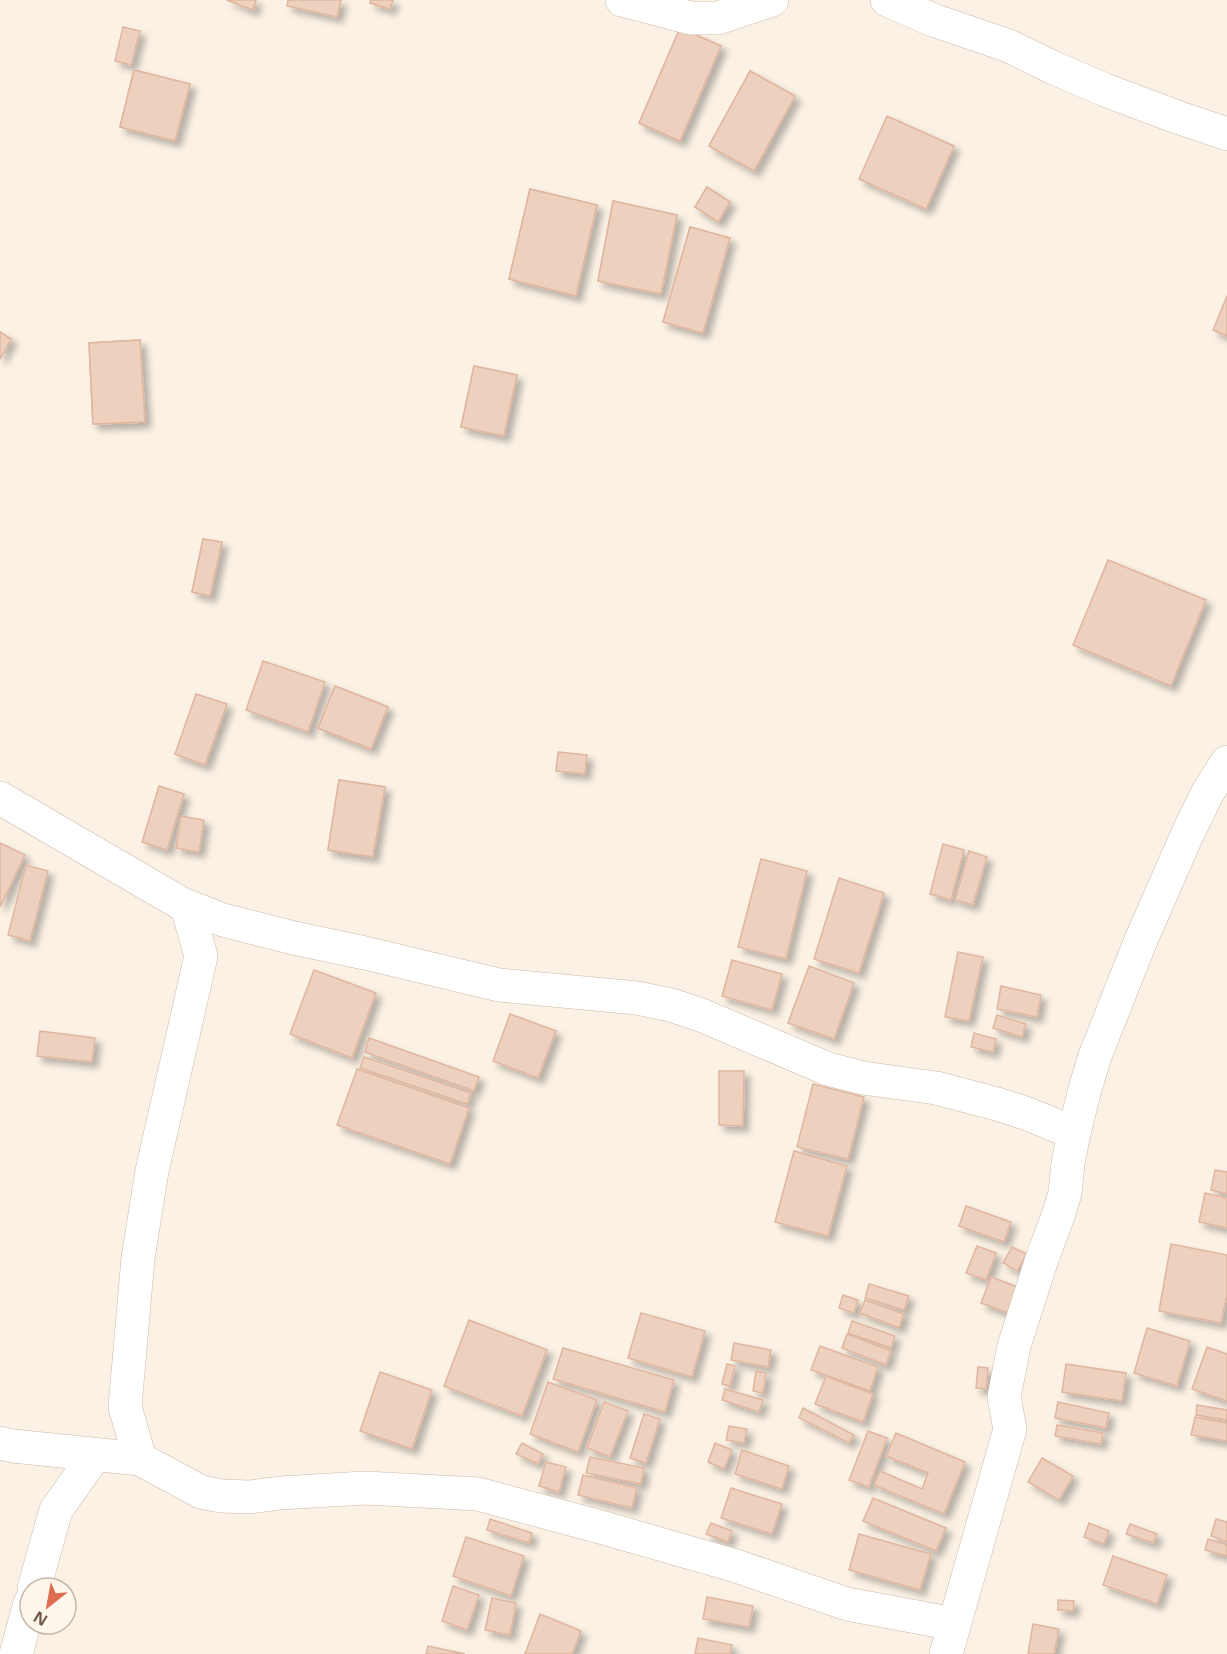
<svg xmlns="http://www.w3.org/2000/svg" width="1227" height="1654" viewBox="0 0 1227 1654" font-family="'Noto Sans',sans-serif">
<style>
.building{fill:#eed0be;stroke:#e0b69f;stroke-width:1.5;filter:url(#shadow)}
.lines{fill:none;stroke-linecap:round;stroke-linejoin:round}
.minor-casing{stroke:#ccb9ab;stroke-width:34}
.minor{stroke:#fff;stroke-width:33}
</style>
<defs>
<filter id="shadow"><feDropShadow dx="5.5" dy="5.5" stdDeviation="3" flood-color="#0004"/></filter>
</defs>
<rect width="100%" height="100%" fill="#fbf1e4"/>
<!-- building -->
<g class="building">
<polygon points="227,0 256,0 253,10"/>
<polygon points="227,0 256,0 253,10"/>
<polygon points="288,0 341,0 337,17 287,6"/>
<polygon points="371,0 393,0 390,9 370,3"/>
<polygon points="371,0 393,0 390,9 370,3"/>
<polygon points="123,27 140,31 131,65 115,61"/>
<polygon points="680,28 721,46 680,141 639,123"/>
<polygon points="680,28 721,46 680,141 639,123"/>
<polygon points="134,70 190,84 175,141 120,127"/>
<polygon points="134,70 190,84 175,141 120,127"/>
<polygon points="750,71 795,96 754,171 709,146"/>
<polygon points="750,71 795,96 754,171 709,146"/>
<polygon points="887,116 954,146 926,209 859,179"/>
<polygon points="707,187 730,202 718,222 695,207"/>
<polygon points="707,187 730,202 718,222 695,207"/>
<polygon points="530,189 597,205 576,296 509,279"/>
<polygon points="530,189 597,205 576,296 509,279"/>
<polygon points="613,201 677,215 661,294 598,281"/>
<polygon points="613,201 677,215 661,294 598,281"/>
<polygon points="690,227 730,238 703,333 663,322"/>
<polygon points="690,227 730,238 703,333 663,322"/>
<polygon points="1227,296 1227,336 1213,330"/>
<polygon points="0,332 11,339 0,359"/>
<polygon points="0,332 11,339 0,359"/>
<polygon points="140,340 145,422 93,424 89,343"/>
<polygon points="140,340 145,422 93,424 89,343"/>
<polygon points="474,366 517,375 504,436 461,427"/>
<polygon points="474,366 517,375 504,436 461,427"/>
<polygon points="203,539 222,542 210,596 192,592"/>
<polygon points="203,539 222,542 210,596 192,592"/>
<polygon points="1108,560 1206,600 1171,686 1073,645"/>
<polygon points="263,661 325,682 308,732 246,710"/>
<polygon points="335,686 388,707 371,749 318,728"/>
<polygon points="335,686 388,707 371,749 318,728"/>
<polygon points="196,694 227,704 205,765 175,754"/>
<polygon points="558,752 587,755 585,774 556,771"/>
<polygon points="339,780 385,787 373,857 328,850"/>
<polygon points="339,780 385,787 373,857 328,850"/>
<polygon points="159,786 184,794 167,850 142,842"/>
<polygon points="181,816 204,820 199,852 176,848"/>
<polygon points="0,843 25,855 0,907"/>
<polygon points="943,844 964,850 951,900 930,894"/>
<polygon points="969,851 987,857 973,905 955,900"/>
<polygon points="761,859 807,871 786,959 738,947"/>
<polygon points="26,865 48,871 30,941 8,935"/>
<polygon points="839,878 884,893 859,973 814,959"/>
<polygon points="958,952 983,957 969,1021 945,1017"/>
<polygon points="732,960 782,974 772,1010 722,996"/>
<polygon points="809,966 854,983 834,1039 788,1023"/>
<polygon points="314,970 376,993 352,1058 290,1034"/>
<polygon points="1001,986 1041,995 1037,1017 997,1009"/>
<polygon points="510,1014 556,1031 538,1078 493,1061"/>
<polygon points="997,1015 1026,1024 1022,1037 993,1028"/>
<polygon points="40,1031 95,1038 92,1062 37,1056"/>
<polygon points="974,1033 996,1039 993,1052 971,1047"/>
<polygon points="369,1038 479,1077 474,1091 365,1052"/>
<polygon points="364,1057 471,1093 467,1104 360,1068"/>
<polygon points="357,1069 469,1108 450,1164 337,1125"/>
<polygon points="719,1071 744,1071 743,1126 719,1125"/>
<polygon points="813,1084 864,1097 848,1159 797,1147"/>
<polygon points="794,1151 847,1166 828,1236 775,1222"/>
<polygon points="1215,1170 1227,1172 1227,1194 1211,1190"/>
<polygon points="1205,1193 1227,1198 1227,1228 1199,1222"/>
<polygon points="966,1206 1011,1222 1004,1242 959,1226"/>
<polygon points="1171,1244 1227,1255 1227,1295 1221,1323 1159,1311"/>
<polygon points="977,1246 996,1253 986,1280 966,1273"/>
<polygon points="1012,1247 1027,1254 1017,1271 1003,1263"/>
<polygon points="991,1277 1018,1287 1008,1313 981,1303"/>
<polygon points="869,1284 909,1296 904,1310 865,1298"/>
<polygon points="843,1295 858,1300 854,1313 839,1308"/>
<polygon points="865,1300 904,1314 899,1328 860,1313"/>
<polygon points="641,1313 705,1331 692,1377 628,1358"/>
<polygon points="469,1320 547,1350 522,1416 444,1386"/>
<polygon points="852,1321 895,1336 891,1348 848,1333"/>
<polygon points="1147,1328 1190,1341 1177,1386 1134,1373"/>
<polygon points="847,1334 891,1351 886,1365 842,1348"/>
<polygon points="734,1343 771,1350 768,1367 731,1360"/>
<polygon points="820,1346 878,1367 870,1391 811,1370"/>
<polygon points="1207,1347 1227,1354 1227,1401 1192,1389"/>
<polygon points="563,1348 674,1380 665,1412 553,1379"/>
<polygon points="727,1364 735,1366 730,1386 722,1384"/>
<polygon points="1066,1364 1126,1373 1122,1401 1062,1392"/>
<polygon points="978,1367 988,1368 986,1389 976,1388"/>
<polygon points="756,1371 766,1373 763,1393 753,1391"/>
<polygon points="380,1372 432,1390 412,1449 360,1431"/>
<polygon points="826,1376 873,1394 863,1422 815,1404"/>
<polygon points="548,1382 597,1400 578,1452 530,1434"/>
<polygon points="725,1389 763,1400 759,1412 722,1400"/>
<polygon points="604,1402 628,1411 610,1457 587,1448"/>
<polygon points="1058,1402 1109,1413 1106,1428 1055,1418"/>
<polygon points="1197,1405 1227,1410 1227,1420 1196,1415"/>
<polygon points="803,1408 854,1435 849,1443 799,1418"/>
<polygon points="644,1414 660,1419 646,1463 630,1458"/>
<polygon points="1195,1417 1227,1423 1227,1441 1191,1435"/>
<polygon points="1057,1425 1103,1433 1101,1444 1055,1436"/>
<polygon points="729,1426 747,1429 744,1443 726,1440"/>
<polygon points="868,1431 887,1438 869,1487 849,1480"/>
<polygon points="896,1433 965,1462 944,1514 874,1485 880,1471 922,1489 928,1473 886,1456"/>
<polygon points="522,1443 543,1454 538,1464 516,1454"/>
<polygon points="715,1443 732,1450 724,1469 708,1462"/>
<polygon points="742,1450 789,1466 782,1489 735,1474"/>
<polygon points="590,1457 644,1468 641,1484 586,1473"/>
<polygon points="1042,1458 1073,1476 1059,1500 1028,1482"/>
<polygon points="546,1462 566,1467 559,1492 539,1486"/>
<polygon points="583,1475 637,1488 632,1508 578,1495"/>
<polygon points="731,1488 782,1504 772,1534 721,1518"/>
<polygon points="873,1498 946,1528 936,1551 863,1521"/>
<polygon points="490,1519 532,1533 529,1543 487,1530"/>
<polygon points="1216,1519 1227,1522 1227,1542 1211,1536"/>
<polygon points="711,1523 732,1531 728,1542 706,1534"/>
<polygon points="1089,1523 1109,1531 1104,1544 1084,1537"/>
<polygon points="1130,1524 1157,1534 1153,1543 1126,1534"/>
<polygon points="859,1534 931,1554 920,1590 849,1570"/>
<polygon points="466,1537 524,1556 511,1596 453,1576"/>
<polygon points="1208,1539 1227,1545 1227,1556 1205,1550"/>
<polygon points="1113,1556 1167,1575 1157,1604 1103,1585"/>
<polygon points="453,1586 479,1595 467,1630 442,1621"/>
<polygon points="707,1597 753,1606 749,1627 703,1619"/>
<polygon points="492,1598 516,1603 510,1635 485,1630"/>
<polygon points="1058,1600 1074,1601 1073,1611 1058,1610"/>
<polygon points="540,1614 581,1631 572,1654 525,1654"/>
<polygon points="1033,1624 1059,1629 1054,1654 1028,1654"/>
<polygon points="698,1638 732,1645 730,1654 695,1654"/>
<polygon points="428,1646 465,1654 426,1654"/>
</g>
<g class="lines">
<!-- minor casing -->
<g class="minor-casing">
<g id="minor">
<polyline points="622,0 691,18 718,18 772,0"/>
<polyline points="887,0 933,20 1009,46 1054,68 1105,90 1177,117 1227,134"/>
<polyline points="0,798 182,904 223,920 294,938 365,953 499,985 637,998 671,1005 701,1015 828,1069 863,1078 936,1088 997,1104 1028,1114 1074,1133"/>
<polyline points="0,1443 13,1446 140,1459 201,1492 221,1496 249,1497 280,1493 365,1488 478,1494 604,1528 736,1566 847,1604 954,1624"/>
<polyline points="140,1459 125,1407 138,1258 152,1171 201,956 187,907"/>
<polyline points="34,1588 56,1510 95,1455"/>
<polyline points="16,1654 30,1603"/>
<polyline points="946,1654 1010,1429 1004,1397 1014,1346 1041,1262 1059,1213 1065,1193 1068,1163 1074,1133 1085,1089 1095,1056 1141,940 1187,835 1208,792 1227,762"/>
</g>
</g>
<!-- minor -->
<use href="#minor" class="minor"/>
</g>
<!-- north arrow -->
<g transform="translate(48 1606) rotate(211)"><circle r="28" fill="#fef6ea" stroke="#c6b7aa" stroke-width="1.5"/>
<path d="M0-4.5L10 22L0 15L-10 22Z" fill="#de6c51"/>
<text y="-9" font-size="16" font-weight="bold" text-anchor="middle" fill="#72584b">N</text>
</g>
</svg>
